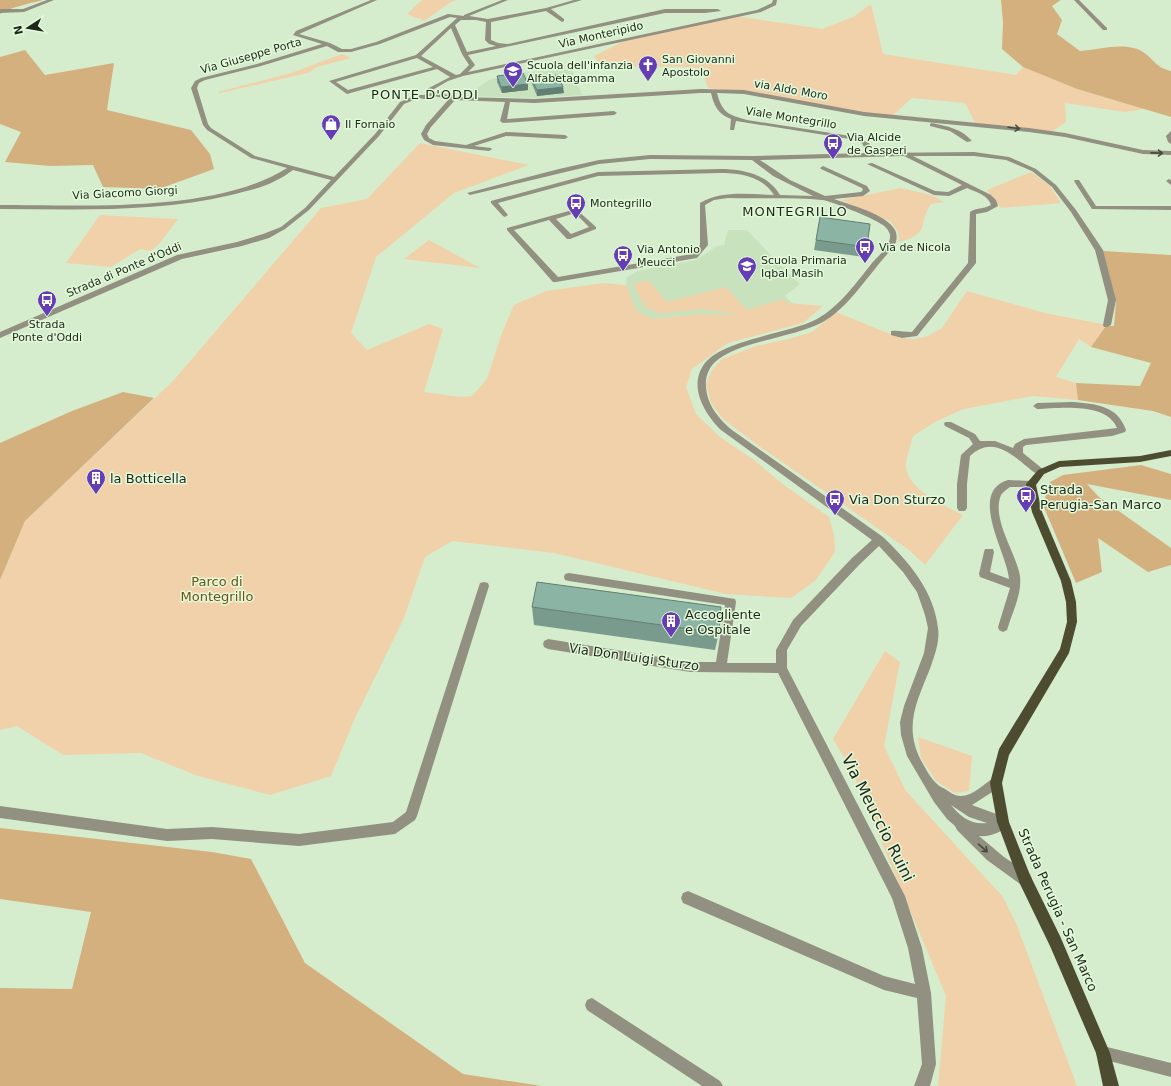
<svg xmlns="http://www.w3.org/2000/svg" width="1171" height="1086" viewBox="0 0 1171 1086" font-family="'DejaVu Sans',sans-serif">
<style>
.built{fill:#c7e2bc}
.green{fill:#f0d1a9}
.forest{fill:#d5b07f}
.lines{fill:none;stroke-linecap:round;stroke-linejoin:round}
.minor{fill:#919081;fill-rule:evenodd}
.major{fill:#4d4c31;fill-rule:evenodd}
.wall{fill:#789b8d}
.shaded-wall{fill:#627e73}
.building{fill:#8cb4a4;stroke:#627e73}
.oneway{stroke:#464b3f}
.labels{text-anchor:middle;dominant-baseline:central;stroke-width:3;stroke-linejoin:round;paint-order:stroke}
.far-street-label{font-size:11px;fill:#1e261b;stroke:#e3fada}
.far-poi-label{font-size:11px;fill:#1e261b;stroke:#e3fada;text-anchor:start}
.far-quarter-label{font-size:13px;letter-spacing:1px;fill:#1e261b;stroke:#e3fada}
.poi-label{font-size:13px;fill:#1e261b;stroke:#e3fada;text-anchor:start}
.park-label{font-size:13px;fill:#734f15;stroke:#e3fada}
.street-label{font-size:13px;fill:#1e261b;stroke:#e3fada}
.near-street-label{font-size:16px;fill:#1e261b;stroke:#e3fada}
</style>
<rect width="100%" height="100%" fill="#d6edcd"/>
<!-- built -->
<g class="built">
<polygon points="572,69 582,95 534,98 466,96 489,80 506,74"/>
<polygon points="728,230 747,230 785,270 800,284 785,296 793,304 788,303 745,316 702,314 652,319 636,310 626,285 627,277 638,271 696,260 717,246 724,245"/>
</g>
<!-- green -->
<g class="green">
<polygon points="422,0 456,0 451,2 424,21 407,14"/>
<path d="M871,4L883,54L1016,75L1023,67L1077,89L1145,109L1125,112L1065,103L1066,122L1050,133L975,123L965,103L912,98L892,116C830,111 769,95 708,88C704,77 705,70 692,67L600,66L594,56L630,38L736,16L822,29L853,17Z"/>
<polygon points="342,54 351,58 317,67 308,73 220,93 218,92 291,73"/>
<polygon points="420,143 529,165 454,193 376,257 351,333 367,350 429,324 443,329 424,392 460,397 472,396 487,379 502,333 514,305 546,291 604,283 626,285 636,310 652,319 702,314 740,315 702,309 659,314 644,306 633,284 648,280 667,302 726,287 747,310 783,299 788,303 823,306 803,323 728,343 692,369 686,387 696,414 720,437 754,460 784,485 829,517 834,535 835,552 816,580 791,598 726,594 554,553 452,541 425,557 404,618 355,718 331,776 270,795 198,776 141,753 63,755 17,726 0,730 0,580 25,521 173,381 321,208 367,199"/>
<polygon points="1031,172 1050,186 1061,203 1001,208 987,190"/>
<path d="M901,188L931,195L944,202L931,204C916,227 932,233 899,242L898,232L891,222L841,200Z"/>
<polygon points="100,215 178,219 160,243 151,251 140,249 111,267 66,263"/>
<polygon points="429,240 480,268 404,259"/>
<path d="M967,291L1045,313L1107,325L1091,347L1079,339L1056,377L1076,383L1078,400L1033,396L964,409L935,422L913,436C911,445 907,454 906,463C904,489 945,506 963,515L925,565L909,550L759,446L723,419L711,403L706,384L712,370L722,359L756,346L792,338L812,332L836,312L900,338L915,339L928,336L942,328Z"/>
<polygon points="885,651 900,662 884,746 906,791 1003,897 1016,923 1077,1086 938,1086 946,996 850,767 833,739"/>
<polygon points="918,737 972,756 969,791 955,793 936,781 921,758"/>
</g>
<!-- forest -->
<g class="forest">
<path d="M0,0H43C32,3 7,8 0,14Z"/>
<path d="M1001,0H1061L1052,6L1062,20L1057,34L1080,51C1099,50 1126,41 1143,52C1155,60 1155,67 1171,71V117L1077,89L1023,67L1002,49L1003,22Z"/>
<polygon points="25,50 45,75 114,63 107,110 191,130 210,154 214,169 159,189 103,187 93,165 50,166 5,162 21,132 0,124 0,57"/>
<polygon points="1103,251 1171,255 1171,417 1153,411 1078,400 1076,383 1140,386 1151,363 1091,347 1106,326 1114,326 1116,302"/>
<polygon points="123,392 154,398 25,521 0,580 0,443 72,411"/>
<polygon points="1141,465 1171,474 1171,500 1087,484 1099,497 1171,548 1171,565 1148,572 1098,538 1102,572 1076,583 1043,505 1050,482 1063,475"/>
<polygon points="0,828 212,852 251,859 305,963 463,1074 542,1086 0,1086 0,988 72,989 91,912 0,899"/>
</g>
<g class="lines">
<!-- minor -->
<g class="minor">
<polygon points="47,0 54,0 24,12 0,13 0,9 23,9"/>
<path d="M371,0H377L299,34L330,43L342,49H351L376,42L448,14L464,16V15L502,0H508L469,16L488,19L546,8L574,0H582L551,9L564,19V21L562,22L546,11L491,22V40L498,43L508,44L665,9H718L721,11L705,13H665L468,55L475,65L468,72L757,10L772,3L773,0H777L776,5L761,12L463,76L448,81L429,92L427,91V89L450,77L437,69L347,94L329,81L416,55L457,18L450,17L380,44L351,52H338L327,46L261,66L205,80L199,83L197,88L208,124L211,128L255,156L334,177L375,134L400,102L416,95H424L433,92L460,97L534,99L701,89L744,90L864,112L1029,128L1065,133L1143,150L1171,151V155L1143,154L1065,137L1029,132L864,116L744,94L717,93C722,113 729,115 747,120L857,137L869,143L874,153L974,152L1009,157L1036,169L1056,185L1076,210L1103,250L1116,300L1111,325L1107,327H1104L1103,325L1108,300L1095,250L1071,212L1052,187L1032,171L1006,160L974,156H913L991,195L996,200L998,206L987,212L976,214V263L917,336L902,338L891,335V331C897,330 905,332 912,332L968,263L970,212C975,208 984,209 991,205C988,195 976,192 967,188L949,196L934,195L867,164L872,163L935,191L948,192L962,185L904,156L760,160L790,180L825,196L861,192L863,190L862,188L821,169L820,168L823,166L867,186L870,191L863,196L834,199C851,205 886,214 895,230C897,234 897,238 896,242C893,248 888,253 883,259C866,279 846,309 823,322C793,338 738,341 715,362C708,369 705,378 706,387C707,405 719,419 732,430L883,537C909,562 934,591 938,628C940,641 935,654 931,666C917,702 902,727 923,764C928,773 933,782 941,787C946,789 950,793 955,795C969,800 981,786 992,779L996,777L1000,779L1002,783L1000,787L972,805L1007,818L1009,822C1005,832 990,837 979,836L1004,857L1030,874L1032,879L1030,884L1025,886L1020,884L987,860L957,830L955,826L947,819L934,802L907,756L901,735L900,722L904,706L924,653L928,628L925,615L917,592L903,572L879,546L860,564L801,626L787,650V668L905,896L922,948L931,993L936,1064L930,1086H914L922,1064L917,998L884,990L683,903L681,898L683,893L688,891L884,976L915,984L908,948L892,898L778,673L690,672L548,649L544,647L543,644L544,641L548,639L690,662H716L725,605L569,581L565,580L564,577L565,574L569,573L735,599L736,602L727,663H776V650L793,620L852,558L872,540L721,430C703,412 688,385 705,363C724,339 789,334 817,319C839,307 857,282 872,263C878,256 891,246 890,235C889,230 885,226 881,224C873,218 831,201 822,200C791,197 759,199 728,198L714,200L705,205L708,245L697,258L556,282H553L507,230V228L576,209L596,227V229L570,239H567L549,220L514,230L558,277L692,254L700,245V203C721,190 749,194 774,195C762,176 740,173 720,173L598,176L498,203L508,215L505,217L503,216L491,203V201L598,172L720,169C742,169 768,174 780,195L813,196L773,176L752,160L650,159L599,164L470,195L467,193L559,169L599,160L650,155L754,156L867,153L862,143L850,139L736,121L734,130H730L731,119C718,114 714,106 711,93H701L534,103L510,102L507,119L614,111L617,113L614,115L503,123L500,121L505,102L455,100L431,127L427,134L429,138L435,141L466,145L506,132L565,135L568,137L565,139L506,136L474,146L491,148L492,149L489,151L433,145L424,140L421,134L426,125L449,99L433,96L424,99L419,98L404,104L379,136L309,210L285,229L269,238L242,246L182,259L0,338V332L177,255L237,242L263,234L281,227L305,208L331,180L293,170C287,174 282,178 275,181C262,188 246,191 231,195C156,213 77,209 0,209V205C83,205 216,213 287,168L251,158L207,130L203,125L191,88L195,81L201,78L257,64L322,44L293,35L296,31ZM461,20H476L486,22L485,40L489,44L496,46L467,52L455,25ZM451,28L462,54L469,65L460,74L456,75L421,56ZM417,58L433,67L348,90L336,82ZM575,213L589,227L571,234L556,219ZM951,805L969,817L987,823C971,825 961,817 951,805Z"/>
<polygon points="1074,0 1079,0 1107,28 1107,30 1103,30"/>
<path d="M932,123C947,126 962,129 972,141L967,142L950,131L930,126V124Z"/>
<polygon points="1171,131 1171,144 1168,142 1166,136"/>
<polygon points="1169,179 1171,180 1171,185 1166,181"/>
<polygon points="1075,180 1079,180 1096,206 1171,206 1171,210 1092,209 1074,181"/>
<path d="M1072,402C1096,404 1117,405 1126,430L1125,432L1112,436L1026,445L1023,447V453L1044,470L1046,472L1044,474L1041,475C1035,474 1030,469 1025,465C1008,451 990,437 970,456L967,484V508L965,511H959L957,508V484L961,455L973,444L969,438L945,426L944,424L945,422H951L975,434L980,441H995L1013,448L1015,444L1024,439L1117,428C1107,402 1060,408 1037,409L1033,406L1037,403Z"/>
<path d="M1008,480L1031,481L1036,484L1031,487H1010C1007,489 1003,492 1001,495C991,519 1016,552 1020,576C1022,594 1013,610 1008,627L1007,630L1003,632L999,630L998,627L1010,588L980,577L979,574L984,552L985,549H993L994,552L990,572L1009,579C1008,555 967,492 1008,480Z"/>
<polygon points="484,582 488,583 489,586 417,816 415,820 395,834 299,846 212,839 167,841 0,818 0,806 167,829 212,827 299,834 393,822 406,812 479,586 480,583"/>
<polygon points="592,998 720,1081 723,1086 702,1086 587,1010 585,1005 587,1000"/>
<polygon points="1103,1046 1171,1063 1171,1077 1098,1058 1096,1053 1098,1048"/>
</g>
<!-- major -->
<polygon class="major" points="1171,450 1171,456 1140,462 1060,467 1044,474 1036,485 1042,512 1071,581 1076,602 1077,622 1069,653 1009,755 1002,783 1009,822 1030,875 1060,936 1110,1053 1119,1086 1103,1086 1096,1053 1050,946 1020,884 997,822 990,783 999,749 1060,649 1067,622 1066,602 1061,581 1032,512 1026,484 1038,470 1059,461 1140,456"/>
</g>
<!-- wall -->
<g class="wall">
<polygon points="497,76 528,84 528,90 502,93 497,82"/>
<polygon points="531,78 564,93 537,96 532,84"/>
<polygon points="820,217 867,247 864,257 814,250"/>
<polygon points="532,607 719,633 715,650 534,625"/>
</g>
<!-- shaded-wall -->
<g class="shaded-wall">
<polygon points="528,84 528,90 502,93 501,87"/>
<polygon points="563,87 564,93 537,96 537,90"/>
</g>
<!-- building -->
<g class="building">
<polygon points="523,73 528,84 501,87 497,76"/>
<polygon points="558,75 563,87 537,90 531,78"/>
<polygon points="820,217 870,224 867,247 816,240"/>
<polygon points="537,582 721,607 719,633 532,607"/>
</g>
<!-- one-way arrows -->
<defs><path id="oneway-shaft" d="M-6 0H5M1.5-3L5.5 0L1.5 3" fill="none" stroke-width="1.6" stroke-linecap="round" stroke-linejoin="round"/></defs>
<g class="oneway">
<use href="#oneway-shaft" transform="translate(1014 128) rotate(7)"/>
<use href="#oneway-shaft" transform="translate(1157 153) rotate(1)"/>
<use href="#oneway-shaft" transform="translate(983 848) rotate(41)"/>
</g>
<!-- icons -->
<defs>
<g id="church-pin" transform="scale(1)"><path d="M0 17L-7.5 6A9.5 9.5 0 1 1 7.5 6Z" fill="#653db5" stroke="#e3fada"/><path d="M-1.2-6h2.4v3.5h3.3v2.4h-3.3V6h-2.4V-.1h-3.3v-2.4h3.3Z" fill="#fff"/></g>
<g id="school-pin" transform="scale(1)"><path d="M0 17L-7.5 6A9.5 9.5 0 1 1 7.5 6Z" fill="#653db5" stroke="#e3fada"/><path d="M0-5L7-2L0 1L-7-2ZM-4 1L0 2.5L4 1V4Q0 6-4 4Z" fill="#fff"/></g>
<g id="shop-pin" transform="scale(1)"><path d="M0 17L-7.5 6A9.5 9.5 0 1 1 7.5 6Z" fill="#653db5" stroke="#e3fada"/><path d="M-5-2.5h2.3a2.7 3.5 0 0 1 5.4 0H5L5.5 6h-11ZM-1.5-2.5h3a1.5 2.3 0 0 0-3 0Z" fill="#fff"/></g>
<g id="bus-pin" transform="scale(1)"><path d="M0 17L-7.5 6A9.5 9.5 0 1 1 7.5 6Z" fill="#653db5" stroke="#e3fada"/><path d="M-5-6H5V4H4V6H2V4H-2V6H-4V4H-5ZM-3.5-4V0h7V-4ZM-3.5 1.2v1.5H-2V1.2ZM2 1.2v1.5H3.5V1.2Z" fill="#fff"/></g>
<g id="building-pin" transform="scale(1)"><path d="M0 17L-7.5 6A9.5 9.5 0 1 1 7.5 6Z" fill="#653db5" stroke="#e3fada"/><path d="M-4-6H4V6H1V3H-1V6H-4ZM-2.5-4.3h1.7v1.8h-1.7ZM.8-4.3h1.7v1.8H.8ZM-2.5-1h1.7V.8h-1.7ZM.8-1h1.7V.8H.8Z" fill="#fff"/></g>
</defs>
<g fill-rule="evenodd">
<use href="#church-pin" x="648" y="65"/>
<use href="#school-pin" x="513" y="71"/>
<use href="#shop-pin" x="331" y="124"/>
<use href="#bus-pin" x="833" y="143"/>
<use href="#bus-pin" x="576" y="203"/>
<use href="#bus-pin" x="865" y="247"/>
<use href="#bus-pin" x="623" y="255"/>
<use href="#school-pin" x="747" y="266"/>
<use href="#bus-pin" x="47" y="300"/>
<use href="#building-pin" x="96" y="478"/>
<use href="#bus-pin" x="1026" y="496"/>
<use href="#bus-pin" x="835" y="499"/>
<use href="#building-pin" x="671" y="621"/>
</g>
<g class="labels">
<!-- far-street labels -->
<g class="far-street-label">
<text transform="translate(601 35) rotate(-13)">Via Monteripido</text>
<text transform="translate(251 56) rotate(-16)">Via Giuseppe Porta</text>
<text transform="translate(791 90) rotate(10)">via Aldo Moro</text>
<text transform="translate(791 118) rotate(9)">Viale Montegrillo</text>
<text transform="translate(125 193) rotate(-3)">Via Giacomo Giorgi</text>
<text transform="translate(124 270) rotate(-23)">Strada di Ponte d'Oddi</text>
</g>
<!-- far-poi labels -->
<g class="far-poi-label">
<text x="662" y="59">San Giovanni<tspan x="662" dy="13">Apostolo</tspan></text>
<text x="527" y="65">Scuola dell'infanzia<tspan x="527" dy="13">Alfabetagamma</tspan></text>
<text x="345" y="124">Il Fornaio</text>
<text x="847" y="137">Via Alcide<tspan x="847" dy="13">de Gasperi</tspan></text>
<text x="590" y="203">Montegrillo</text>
<text x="879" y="247">Via de Nicola</text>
<text x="637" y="249">Via Antonio<tspan x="637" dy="13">Meucci</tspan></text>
<text x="761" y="260">Scuola Primaria<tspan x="761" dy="13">Iqbal Masih</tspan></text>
<text x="47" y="324" text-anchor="middle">Strada<tspan x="47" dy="13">Ponte d'Oddi</tspan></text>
</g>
<!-- far-quarter labels -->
<g class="far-quarter-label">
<text x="425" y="94">PONTE D'ODDI</text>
<text x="795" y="211">MONTEGRILLO</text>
</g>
<!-- poi labels -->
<g class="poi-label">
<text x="110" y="478">la Botticella</text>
<text x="1040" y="489">Strada<tspan x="1040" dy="15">Perugia-San Marco</tspan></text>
<text x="849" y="499">Via Don Sturzo</text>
<text x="685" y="614">Accogliente<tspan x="685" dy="15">e Ospitale</tspan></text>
</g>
<!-- park labels -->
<g class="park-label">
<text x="217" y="581">Parco di<tspan x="217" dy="15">Montegrillo</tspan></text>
</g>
<!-- street labels -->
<g class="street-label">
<text transform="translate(634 657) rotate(8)">Via Don Luigi Sturzo</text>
<text transform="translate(1058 910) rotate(66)">Strada Perugia - San Marco</text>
</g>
<!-- near-street labels -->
<g class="near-street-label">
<text transform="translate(878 818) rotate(63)">Via Meuccio Ruini</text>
</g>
</g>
<!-- north arrow -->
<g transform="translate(28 28) rotate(258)" stroke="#e3fada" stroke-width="3" paint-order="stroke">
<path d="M0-3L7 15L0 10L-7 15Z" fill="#1e261b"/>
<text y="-6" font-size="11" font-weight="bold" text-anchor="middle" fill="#1e261b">N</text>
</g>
</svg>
